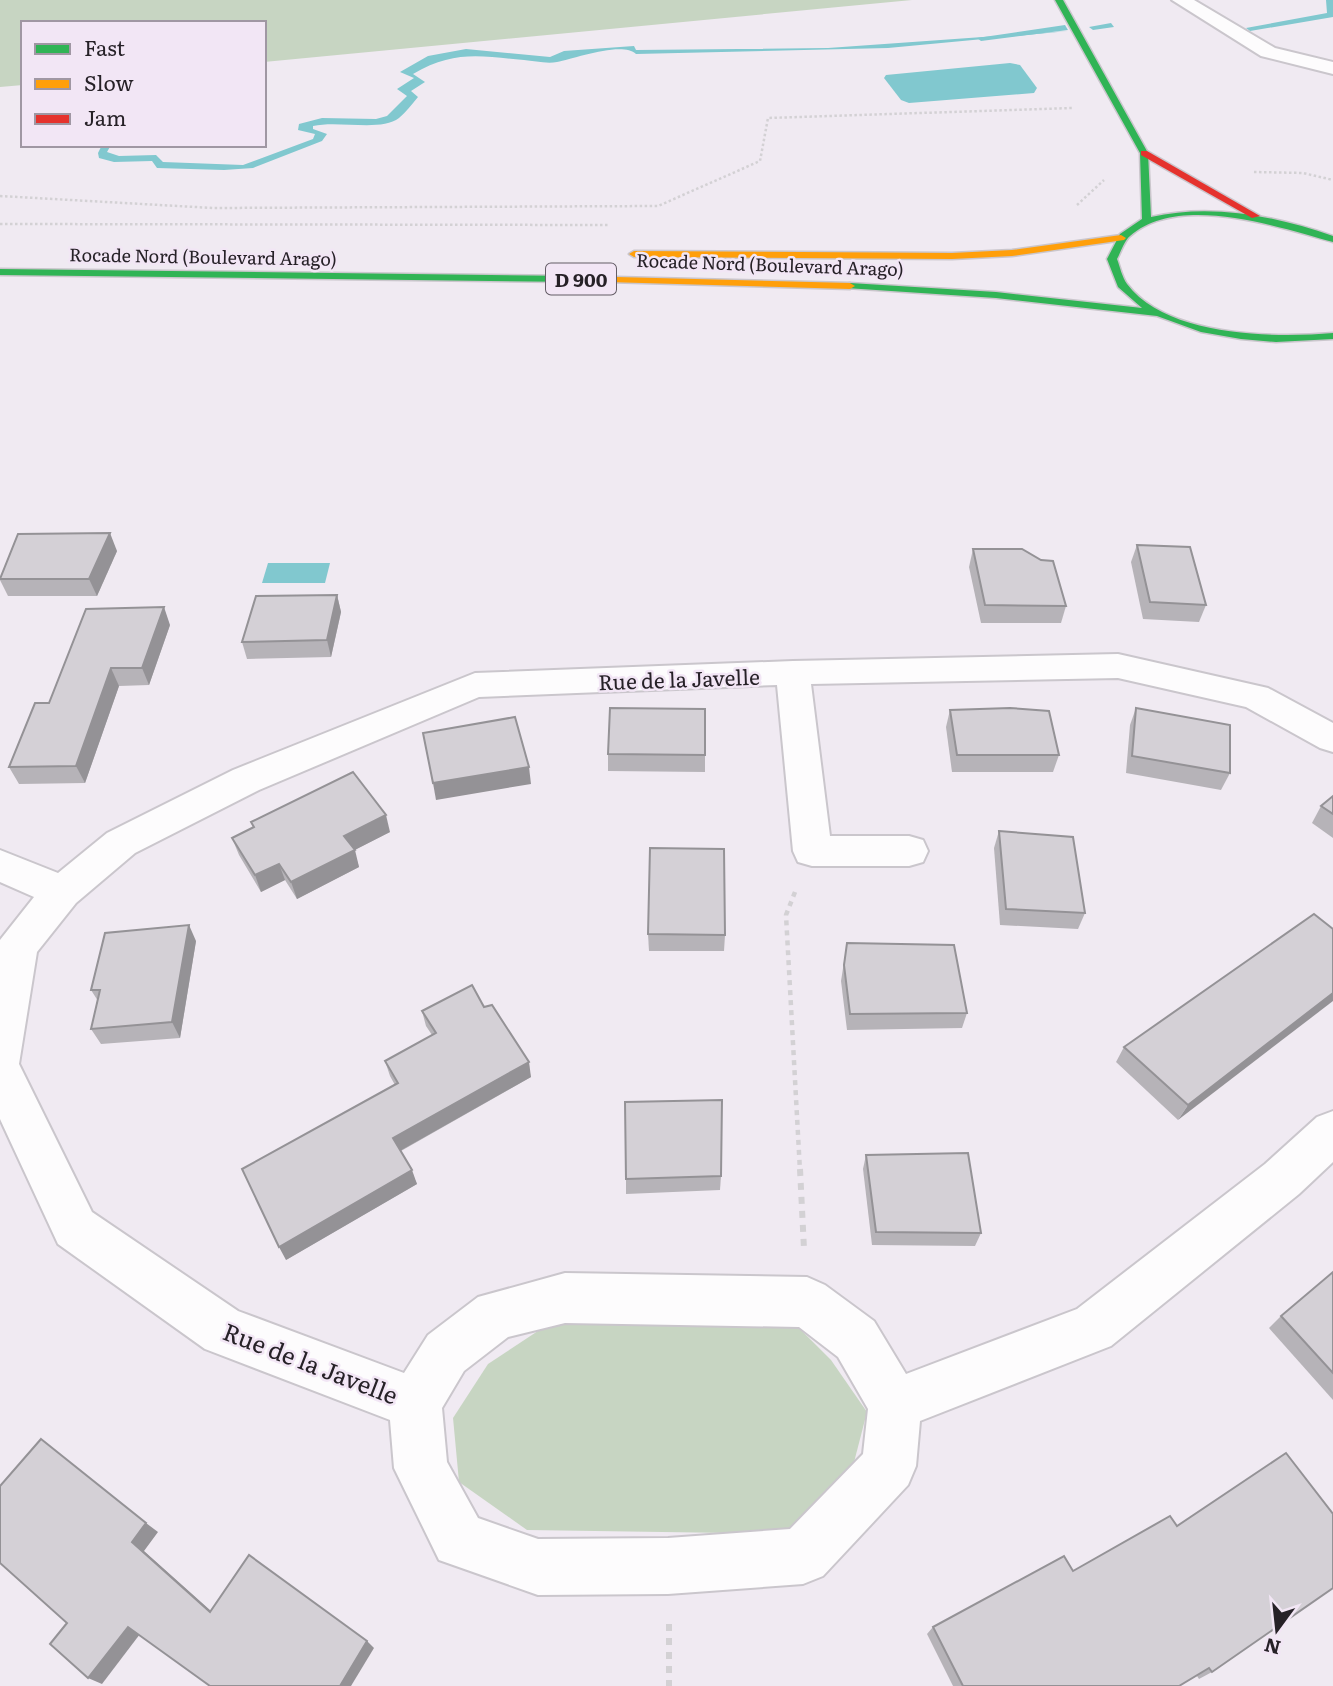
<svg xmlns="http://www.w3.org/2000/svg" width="1333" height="1686" viewBox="0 0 1333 1686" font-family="Literata,serif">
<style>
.green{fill:#c7d5c2}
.water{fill:#81c8cf}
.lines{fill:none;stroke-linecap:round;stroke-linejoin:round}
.stream{fill:#81c8cf;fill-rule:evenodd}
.street-casing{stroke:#cac6cc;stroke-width:4}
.fast-casing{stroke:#cac6cc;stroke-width:3}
.slow-casing{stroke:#cac6cc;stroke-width:3}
.jam-casing{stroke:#cac6cc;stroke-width:3}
.path-far2{stroke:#d3d1d4;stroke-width:2.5;stroke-dasharray:2.5 2.5;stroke-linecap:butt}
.path-far1{stroke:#d3d1d4;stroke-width:4.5;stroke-dasharray:5 5;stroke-linecap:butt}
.path{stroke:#d3d1d4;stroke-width:6;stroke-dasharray:7 7;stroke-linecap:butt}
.street{fill:#fdfcfd;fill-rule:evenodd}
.fast{fill:#30b455;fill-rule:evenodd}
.slow{fill:#ff9f0a;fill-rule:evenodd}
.jam{fill:#e5322d;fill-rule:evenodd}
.wall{fill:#b6b3b8}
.shaded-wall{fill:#949296}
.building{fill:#d4d0d6;stroke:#949296;stroke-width:2}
.labels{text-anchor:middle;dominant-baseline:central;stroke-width:5;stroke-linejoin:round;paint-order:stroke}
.far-street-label{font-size:18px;fill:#262127;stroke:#f2e6f5}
.shield{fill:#f2e6f5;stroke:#635c65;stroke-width:2}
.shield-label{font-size:19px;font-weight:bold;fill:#262127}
.street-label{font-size:21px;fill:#262127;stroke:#f2e6f5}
.near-street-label{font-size:24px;fill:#262127;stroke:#f2e6f5}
</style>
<rect width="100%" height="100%" fill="#f0eaf2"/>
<!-- green -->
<g class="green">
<polygon points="0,0 912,0 264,62 264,23 23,23 23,85 0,87"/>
<polygon points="547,1325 796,1325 831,1360 867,1412 852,1470 803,1534 527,1530 459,1482 453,1418 488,1364"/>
</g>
<!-- water -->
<g class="water">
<path d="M1068,31L888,48L636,54C622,41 574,59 557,62C547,64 534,61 524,60C480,56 454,50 413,74L425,82L411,91L418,97C412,104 406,112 399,118C381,132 338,120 313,126V129L327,134L322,141L253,168L224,170L157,168L152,161L114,162L99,158L98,153L102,145H111L107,152L119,156L156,155L163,162L243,165L313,139L315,134L298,130L299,124L322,118L376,119L387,116L407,96L397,89L414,78L400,72L428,56L466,49L550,57L564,51L634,46L636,50L828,48Z"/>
<polygon points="1010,63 1020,65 1037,88 1034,93 909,103 901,100 884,78 886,75"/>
<polygon points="268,563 330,563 325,583 262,583"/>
</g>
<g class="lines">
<!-- stream -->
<g class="stream">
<polygon points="1326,0 1333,0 1333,17 1250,31 1246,28 1327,13"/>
<polygon points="1111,23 1114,27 1093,30 1089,27"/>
<polygon points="1065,25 1068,30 981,41 977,38"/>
</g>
<!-- street casing -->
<g class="street-casing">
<g id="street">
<polygon points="1172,0 1194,0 1275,48 1333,62 1333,74 1261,56"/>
<path d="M1118,654L1268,688L1333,723V752L1320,748L1246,707L1118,678L811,684L830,836H909L923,840L928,851L923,862L909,866H812L798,862L793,851L777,685L479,697L259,790L135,853L76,903L37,952L19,1064L92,1212L238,1311L404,1373L428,1335L478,1297L565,1273L807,1277L825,1285L874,1321L906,1374L1077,1309L1265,1164L1317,1117L1333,1111V1162L1299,1194L1111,1346L920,1421L916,1466L908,1485L823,1576L803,1584L668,1594L538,1595L439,1560L394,1468L390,1420L205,1349L58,1244L0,1119V940L34,897L0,882V850L58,873L107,833L233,770L475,673L793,661ZM565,1323L799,1327L838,1357L868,1409L863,1454L790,1529L668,1538L538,1539L478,1518L447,1462L442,1408L464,1371L508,1337Z"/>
</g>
</g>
<!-- fast casing -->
<g class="fast-casing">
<g id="fast">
<path d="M1055,0H1063L1148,153L1151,217C1212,203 1275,216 1333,236V242C1278,227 1179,193 1130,236C1124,241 1121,252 1117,259C1120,267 1122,277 1127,284C1167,337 1274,338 1333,333V339L1276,342L1241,339L1201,332L1157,316L996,298L846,288V284L850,283L996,292L1142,308L1118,287L1107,259L1120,234L1142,219L1140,153Z"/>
<polygon points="0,269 577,276 582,279 577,282 0,275"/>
</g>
</g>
<!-- slow casing -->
<g class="slow-casing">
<g id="slow">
<polygon points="1121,235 1126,238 1124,240 1012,256 952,259 634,257 629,254 634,251 952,253 1012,250"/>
<polygon points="577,276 850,283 855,286 850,289 573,281 572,279"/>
</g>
</g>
<!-- jam casing -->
<g class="jam-casing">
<polygon id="jam" points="1141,151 1147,151 1260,216 1252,218 1141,155"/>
</g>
<!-- path-far2 -->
<g class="path-far2">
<polyline points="1254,172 1303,173 1333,180"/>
<polyline points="0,196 213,208 658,206 760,161 768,118 1073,108"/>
<polyline points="1077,205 1104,180"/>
<polyline points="0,224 608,225"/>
</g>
<!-- path-far1 -->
<polyline class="path-far1" points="795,892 786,915 800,1171"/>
<!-- path -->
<g class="path">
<polyline points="800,1169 804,1249"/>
<polyline points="669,1624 669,1686"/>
</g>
<!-- street -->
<use href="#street" class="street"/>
<!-- fast -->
<use href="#fast" class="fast"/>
<!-- slow -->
<use href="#slow" class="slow"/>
<!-- jam -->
<use href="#jam" class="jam"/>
</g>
<!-- wall -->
<g class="wall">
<polygon points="1137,545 1206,605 1199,622 1143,619 1131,562"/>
<polygon points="973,549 1066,606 1061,623 981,623 969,567"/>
<polygon points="117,551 97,596 8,596 0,580 0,577"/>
<polygon points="337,595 341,612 331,657 247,659 242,642"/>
<polygon points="170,625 149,685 119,686 85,783 19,784 9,767 49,703"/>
<polygon points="1136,708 1230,773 1221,790 1126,773 1130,725"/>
<polygon points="950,710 1059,755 1053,772 952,772 946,727"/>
<polygon points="608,754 705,755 705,772 608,771"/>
<polygon points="1333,796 1333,838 1312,823 1321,806"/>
<polygon points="251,822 390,832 354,850 359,867 297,899 285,880 261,892 239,855 232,838 253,828"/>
<polygon points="999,831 1085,913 1078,929 1000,925 994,848"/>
<polygon points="1314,914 1178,1120 1116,1062 1124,1047"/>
<polygon points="648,934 725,935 724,951 649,951"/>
<polygon points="196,941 180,1038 101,1044 91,1029 98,1001 91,990"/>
<polygon points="847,943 967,1013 962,1028 847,1030 841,981"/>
<polygon points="484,1007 531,1077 401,1151 417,1184 286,1260 395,1085 390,1076 385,1061 432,1035 426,1026 422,1011"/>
<polygon points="866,1155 981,1233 975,1246 872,1245 863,1169"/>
<polygon points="721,1176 720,1190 626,1194 626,1179"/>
<polygon points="1333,1272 1333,1400 1269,1328 1281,1316"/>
<polygon points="1170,1516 1212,1672 1199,1679 1197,1676 1179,1686 953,1686 927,1634 933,1627 1073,1571"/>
</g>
<!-- shaded-wall -->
<g class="shaded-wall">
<polygon points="110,533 117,551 97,596 89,579"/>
<polygon points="337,595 341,612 331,657 327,640"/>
<polygon points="164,607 170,625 149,685 142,668"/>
<polygon points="111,668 119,686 85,783 76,766"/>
<polygon points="529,767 531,784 436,800 433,783"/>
<polygon points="386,815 390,832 349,853 344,836"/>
<polygon points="355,850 359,867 297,899 291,882"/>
<polygon points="279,864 285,880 261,892 255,875"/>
<polygon points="189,925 196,941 180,1038 172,1022"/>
<polygon points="1333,993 1333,1001 1178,1120 1188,1105"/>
<polygon points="529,1062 531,1077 398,1152 393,1138"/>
<polygon points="412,1170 417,1184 286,1260 279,1247"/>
<polygon points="146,1523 158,1532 144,1551 220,1619 210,1612 132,1542"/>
<polygon points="128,1627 140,1634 102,1684 88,1678"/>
<polygon points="367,1641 374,1648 351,1686 340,1686"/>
</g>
<!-- building -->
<g class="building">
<polygon points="110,533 89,579 0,579 18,534"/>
<polygon points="1137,545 1190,547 1206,605 1150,602"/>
<polygon points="973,549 1022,549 1041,560 1053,561 1066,606 985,605"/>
<polygon points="337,595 327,640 242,642 256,596"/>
<polygon points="164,607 142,668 111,668 76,766 9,767 35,703 49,703 86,609"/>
<polygon points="610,708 705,709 705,755 608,754"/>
<polygon points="1010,708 1049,711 1059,755 957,755 950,710"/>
<polygon points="1136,708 1230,725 1230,773 1132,756"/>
<polygon points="515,717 529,767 433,783 423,733"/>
<polygon points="353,772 386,815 344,836 355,850 291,882 279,864 255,875 232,838 254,827 251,822"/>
<polygon points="1333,796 1333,814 1321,806"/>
<polygon points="999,831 1073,837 1085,913 1006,909"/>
<polygon points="650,848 724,849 725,935 648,934"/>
<polygon points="1314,914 1333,929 1333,993 1188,1105 1124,1047"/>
<polygon points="189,925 172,1022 91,1029 100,990 91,990 105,933"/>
<polygon points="847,943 954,945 967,1013 850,1014 844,965"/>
<polygon points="472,985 484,1007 492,1005 529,1062 393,1138 412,1170 279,1247 242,1169 398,1083 385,1061 436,1033 422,1011"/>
<polygon points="722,1100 721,1176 626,1179 625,1102"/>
<polygon points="968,1153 981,1233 876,1232 866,1155"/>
<polygon points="1333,1272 1333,1373 1281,1316"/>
<polygon points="41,1439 146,1523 132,1542 210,1612 249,1555 367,1641 340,1686 210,1686 128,1627 88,1678 50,1644 67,1623 0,1563 0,1486"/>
<polygon points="1286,1453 1333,1514 1333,1588 1212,1672 1209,1668 1179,1686 963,1686 933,1627 1064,1556 1073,1571 1170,1516 1177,1526"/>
</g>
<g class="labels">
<!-- far-street labels -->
<g class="far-street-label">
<text transform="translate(203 256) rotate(1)">Rocade Nord (Boulevard Arago)</text>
<text transform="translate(770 264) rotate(2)">Rocade Nord (Boulevard Arago)</text>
</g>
<!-- shield labels -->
<rect class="shield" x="546" y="263.5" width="70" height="31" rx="5"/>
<g class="shield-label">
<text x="581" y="279">D 900</text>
</g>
<!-- street labels -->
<g class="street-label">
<text transform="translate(679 678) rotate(-2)">Rue de la Javelle</text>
</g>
<!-- near-street labels -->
<g class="near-street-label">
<text transform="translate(311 1362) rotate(21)">Rue de la Javelle</text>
</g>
</g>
<!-- legend -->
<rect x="21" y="21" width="245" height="126" fill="#f2e6f5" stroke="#a097a3" stroke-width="2"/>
<rect x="35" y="44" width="35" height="10" fill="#30b455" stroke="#a097a3" stroke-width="2"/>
<text x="84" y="56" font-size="21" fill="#262127">Fast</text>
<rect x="35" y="79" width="35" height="10" fill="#ff9f0a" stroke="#a097a3" stroke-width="2"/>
<text x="84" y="91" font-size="21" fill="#262127">Slow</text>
<rect x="35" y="114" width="35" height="10" fill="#e5322d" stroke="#a097a3" stroke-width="2"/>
<text x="84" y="126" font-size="21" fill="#262127">Jam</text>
<!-- north arrow -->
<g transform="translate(1277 1630) rotate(195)" stroke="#f2e6f5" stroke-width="5" paint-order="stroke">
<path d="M0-5L12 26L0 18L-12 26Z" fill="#262127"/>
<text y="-10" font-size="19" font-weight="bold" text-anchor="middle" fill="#262127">N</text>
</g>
</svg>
